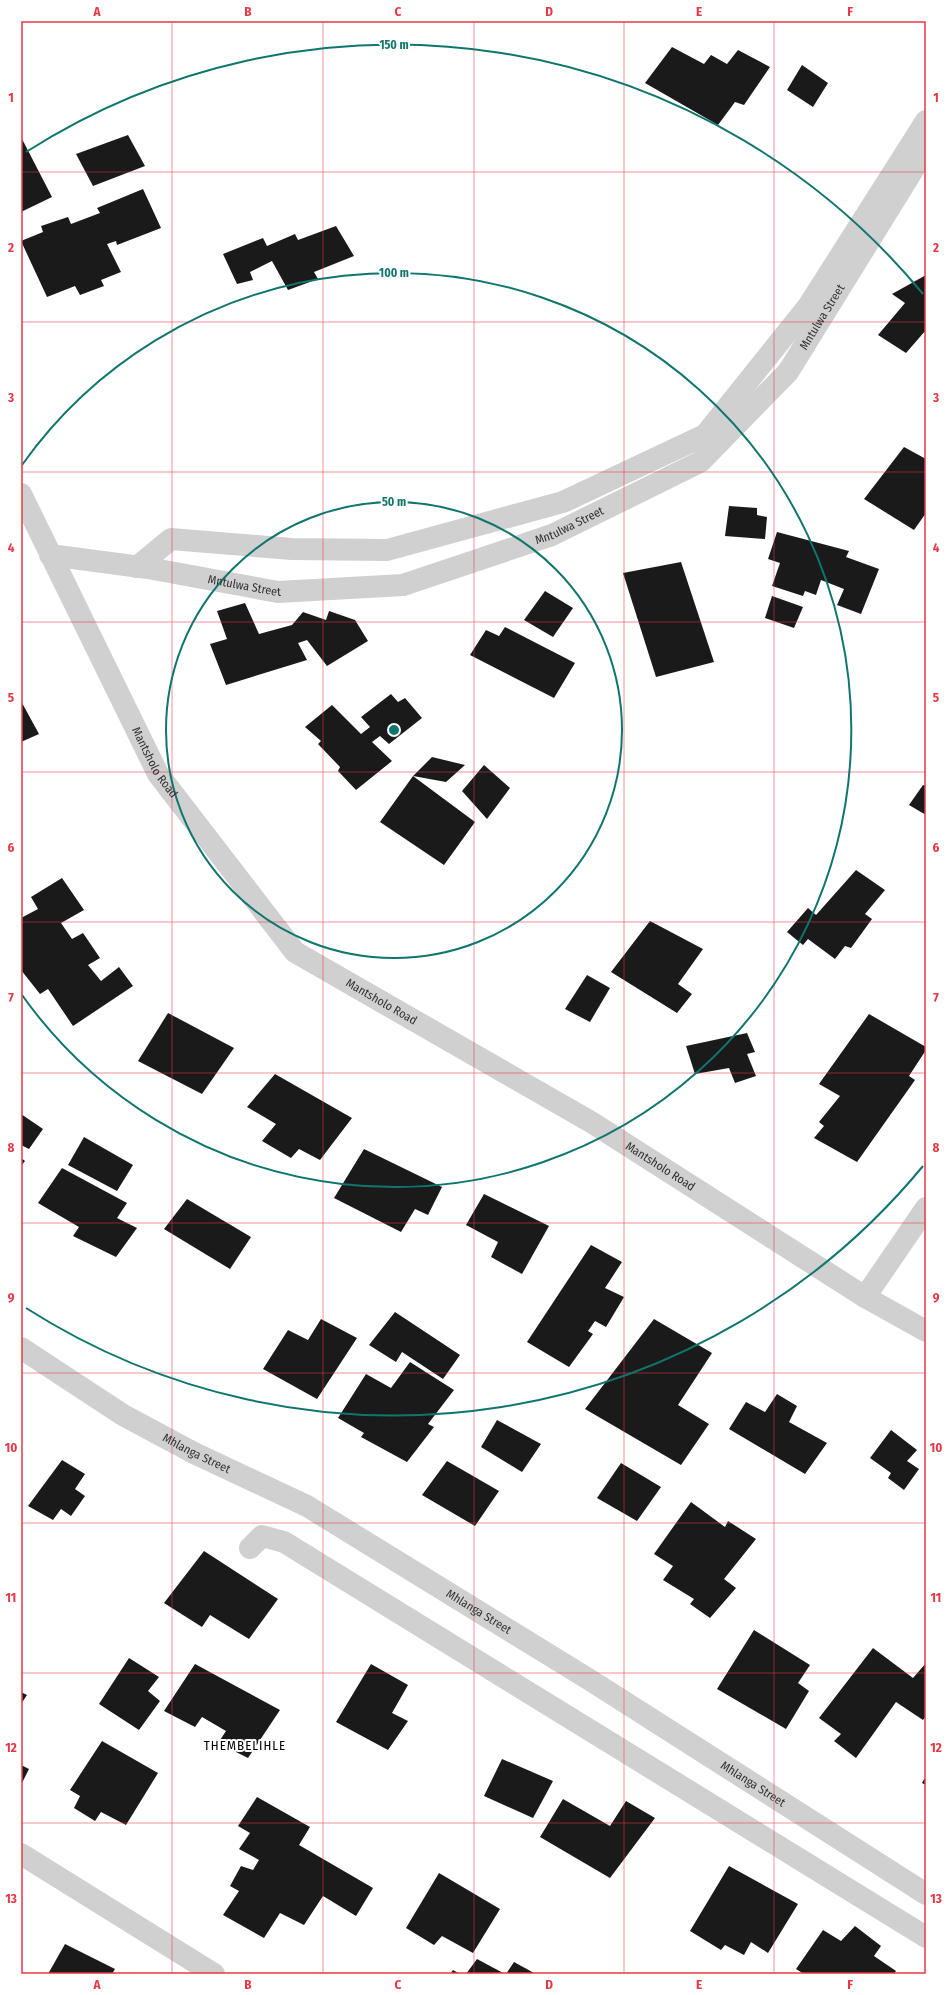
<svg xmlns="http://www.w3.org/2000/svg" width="947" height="1995" viewBox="0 0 947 1995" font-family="'Fira Sans Condensed',sans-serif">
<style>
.building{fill:#1a1a1a}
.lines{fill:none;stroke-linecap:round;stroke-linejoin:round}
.minor{stroke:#d0d0d0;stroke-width:22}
.grid{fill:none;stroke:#e63946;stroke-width:1;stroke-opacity:0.55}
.ring{fill:none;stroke:#0f766e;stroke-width:2}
.labels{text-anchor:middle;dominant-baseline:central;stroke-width:4;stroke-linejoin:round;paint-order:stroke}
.street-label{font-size:12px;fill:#333;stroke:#fff}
.neighbourhood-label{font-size:13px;letter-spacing:1px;fill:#000;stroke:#fff}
.centre{fill:#0f766e;stroke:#fff;stroke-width:2}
.ring-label{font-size:12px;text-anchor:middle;font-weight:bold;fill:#0f766e;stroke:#fff;stroke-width:4;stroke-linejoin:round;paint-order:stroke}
.neatline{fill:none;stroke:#e63946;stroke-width:1.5}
.grid-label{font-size:13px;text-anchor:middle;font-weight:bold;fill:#e63946}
</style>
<rect width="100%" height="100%" fill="#fff"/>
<!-- building -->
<g class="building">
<polygon points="672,47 704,64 711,55 727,64 738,50 770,67 744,105 735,102 718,125 645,83"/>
<polygon points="802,65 828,83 813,107 787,90"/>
<polygon points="128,135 145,166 93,186 76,154"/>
<polygon points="21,137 52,197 21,212"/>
<polygon points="143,189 161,228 117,245 116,241 107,244 121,272 101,280 104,286 80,295 75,286 47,297 21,241 43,232 41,226 68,217 71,224 100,213 97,208"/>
<polygon points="336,226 354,256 314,272 318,279 288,290 272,261 250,272 253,280 237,284 223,254 263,238 267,246 295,234 298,240"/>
<polygon points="926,275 926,330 906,353 878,335 905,303 892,294"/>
<polygon points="904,447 926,459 926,513 914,530 864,499"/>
<polygon points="729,506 757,508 757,515 767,517 765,539 725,536"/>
<polygon points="777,532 849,551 846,557 879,569 861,614 837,605 844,589 821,580 816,595 805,591 803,596 772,586 780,563 768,559"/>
<polygon points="681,562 714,662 656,677 623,573"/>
<polygon points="545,591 573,608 553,637 524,620"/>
<polygon points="772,596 803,607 794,628 765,618"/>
<polygon points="245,603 259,634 292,625 303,612 326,620 329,611 355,620 368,641 327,666 307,640 298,643 307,660 226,685 210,644 227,639 217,611"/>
<polygon points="505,627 575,663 554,698 470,655 486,630 499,636"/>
<polygon points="391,694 398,702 405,698 422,718 389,744 380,736 372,742 392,761 356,790 338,771 340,767 318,744 321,741 305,727 332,705 361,734 370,727 361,717"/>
<polygon points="21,701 39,734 21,742"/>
<polygon points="432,757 465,765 446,782 413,776 475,822 444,865 380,822 413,776"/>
<polygon points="484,765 510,788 487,819 462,791"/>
<polygon points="923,785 926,786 926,815 909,805"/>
<polygon points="856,870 885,890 865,914 872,919 851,948 845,946 835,959 808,939 803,945 787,932 808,908 816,915"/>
<polygon points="62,878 84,910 61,923 72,939 83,933 100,958 88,965 101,981 119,967 133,986 73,1026 48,989 40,994 21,970 21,918 38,909 31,897"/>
<polygon points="650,921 703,949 678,984 692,994 677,1013 611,972"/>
<polygon points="587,975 610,988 590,1022 565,1009"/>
<polygon points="168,1013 234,1048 202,1094 138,1061"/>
<polygon points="869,1014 926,1047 926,1050 909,1076 915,1080 857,1162 814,1138 824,1126 819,1122 840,1096 819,1084"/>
<polygon points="747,1033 755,1052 747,1054 756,1076 735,1083 729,1068 695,1074 686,1046"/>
<polygon points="275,1074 352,1118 320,1160 299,1149 291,1158 262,1141 276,1124 247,1107"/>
<polygon points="21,1114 43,1129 29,1149 21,1145"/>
<polygon points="84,1137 133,1165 117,1191 68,1165"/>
<polygon points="364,1149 442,1187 428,1215 415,1209 401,1232 334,1198"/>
<polygon points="21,1158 25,1161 21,1166"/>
<polygon points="62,1168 127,1203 117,1218 137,1228 116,1257 73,1236 79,1227 38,1203"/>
<polygon points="484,1194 549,1226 522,1274 491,1257 498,1242 466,1225"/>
<polygon points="187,1199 251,1237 230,1269 164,1229"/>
<polygon points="591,1245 622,1262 605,1288 624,1297 606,1327 595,1321 588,1331 593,1334 569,1367 527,1342"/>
<polygon points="395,1312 460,1355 443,1379 402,1352 396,1362 369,1345"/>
<polygon points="321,1319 357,1338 317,1399 263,1369 288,1330 308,1340"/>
<polygon points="654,1319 712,1353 678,1405 709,1424 681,1465 585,1409"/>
<polygon points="410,1362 454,1390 428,1424 434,1427 407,1462 361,1437 364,1433 338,1418 366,1374 391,1388"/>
<polygon points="777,1394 797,1406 789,1422 827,1443 805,1474 729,1429 746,1402 765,1412"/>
<polygon points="497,1420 541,1444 522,1472 481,1447"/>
<polygon points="891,1430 917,1450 907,1461 919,1469 904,1490 888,1478 891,1473 870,1458"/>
<polygon points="62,1460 85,1474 75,1489 85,1496 71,1516 61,1509 53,1520 28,1506"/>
<polygon points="447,1461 499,1491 475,1526 422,1495"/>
<polygon points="621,1463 661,1487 637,1521 597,1498"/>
<polygon points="691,1502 725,1527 728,1521 756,1539 724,1579 736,1588 710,1618 690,1604 694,1599 663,1580 673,1566 654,1554"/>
<polygon points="204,1551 278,1599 249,1639 210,1615 202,1627 164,1603"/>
<polygon points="754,1630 810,1665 798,1683 809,1691 786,1729 717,1689"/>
<polygon points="873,1648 913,1678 926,1663 926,1716 923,1720 896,1702 856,1758 834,1741 841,1734 819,1718"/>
<polygon points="129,1658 159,1677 148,1691 160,1701 139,1730 99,1704"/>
<polygon points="195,1664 280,1710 248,1758 218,1743 226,1731 202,1717 195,1727 164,1711"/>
<polygon points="371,1664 408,1685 392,1713 408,1721 388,1750 336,1722"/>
<polygon points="21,1692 27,1695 21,1704"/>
<polygon points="102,1741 158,1773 126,1825 101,1812 95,1821 74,1808 80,1796 70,1790"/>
<polygon points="502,1759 553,1781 533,1818 484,1796"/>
<polygon points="21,1765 29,1769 21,1785"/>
<polygon points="926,1776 926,1785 922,1783"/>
<polygon points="257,1797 310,1827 299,1845 373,1888 356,1916 323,1896 304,1925 280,1913 264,1938 223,1915 239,1891 230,1886 241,1866 253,1870 259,1860 239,1849 250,1833 238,1826"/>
<polygon points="563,1799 610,1826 626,1801 655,1818 610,1878 540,1837"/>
<polygon points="729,1866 798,1904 768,1953 751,1942 744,1955 725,1945 721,1950 690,1931"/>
<polygon points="439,1873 500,1909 473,1953 442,1936 434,1945 406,1928"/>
<polygon points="855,1926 881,1946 874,1956 896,1971 894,1974 804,1974 796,1969 823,1930 841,1941"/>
<polygon points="65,1944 115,1969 112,1974 48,1974"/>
<polygon points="477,1959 505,1974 466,1974"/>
<polygon points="514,1962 534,1973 533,1974 506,1974"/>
<polygon points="453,1970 460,1974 450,1974"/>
</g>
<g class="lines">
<!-- minor -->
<g class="minor">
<path id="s1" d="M21,494L158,774L295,952L591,1122L865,1297L926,1331"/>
<path id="s2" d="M50,555L148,568L278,592L403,585L552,535L700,462L788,372L926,149"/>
<polyline points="137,567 171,539 292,549 387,550 563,502 705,435 809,305 926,121"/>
<polyline points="865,1297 926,1208"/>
<path id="s3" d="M21,1348L123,1415L194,1453L307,1506L590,1680L926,1894"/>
<polyline points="250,1548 262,1536 284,1542 926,1937"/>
<polyline points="21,1854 214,1974"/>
</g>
</g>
<!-- grid -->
<path class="grid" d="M172,21V1974M323,21V1974M474,21V1974M624,21V1974M774,21V1974M21,172H926M21,322H926M21,472H926M21,622H926M21,772H926M21,922H926M21,1073H926M21,1223H926M21,1373H926M21,1523H926M21,1673H926M21,1823H926"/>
<!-- distance rings -->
<g class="ring">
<circle cx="394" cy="730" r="228"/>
<path d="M22 465A457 457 0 1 1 22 995"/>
<path d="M923 1166A685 685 0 0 1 26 1308M26 152A685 685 0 0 1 923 294"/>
</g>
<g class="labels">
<!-- street labels -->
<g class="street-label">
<text stroke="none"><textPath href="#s2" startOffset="869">Mntulwa Street</textPath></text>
<text stroke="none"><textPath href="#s2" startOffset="533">Mntulwa Street</textPath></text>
<text stroke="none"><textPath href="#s2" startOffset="197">Mntulwa Street</textPath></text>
<text stroke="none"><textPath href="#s1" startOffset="300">Mantsholo Road</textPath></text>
<text stroke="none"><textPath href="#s1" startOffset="636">Mantsholo Road</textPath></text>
<text stroke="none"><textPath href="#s1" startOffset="960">Mantsholo Road</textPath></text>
<text stroke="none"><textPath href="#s3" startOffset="205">Mhlanga Street</textPath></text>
<text stroke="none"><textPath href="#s3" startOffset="529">Mhlanga Street</textPath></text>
<text stroke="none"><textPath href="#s3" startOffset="853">Mhlanga Street</textPath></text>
</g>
<!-- neighbourhood labels -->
<g class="neighbourhood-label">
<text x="245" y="1745">THEMBELIHLE</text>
</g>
</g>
<circle cx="394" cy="730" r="6" class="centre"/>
<g class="ring-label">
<text x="394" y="49">150 m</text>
<text x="394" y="277">100 m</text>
<text x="394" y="506">50 m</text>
</g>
<!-- border -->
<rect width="947" height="1995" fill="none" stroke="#ffffff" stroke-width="44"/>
<rect x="22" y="22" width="903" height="1951" class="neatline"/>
<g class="grid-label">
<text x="97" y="16">A</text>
<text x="248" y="16">B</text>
<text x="398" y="16">C</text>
<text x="549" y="16">D</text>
<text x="699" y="16">E</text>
<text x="850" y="16">F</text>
<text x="11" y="102">1</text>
<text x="936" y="102">1</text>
<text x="11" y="252">2</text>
<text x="936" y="252">2</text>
<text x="11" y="402">3</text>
<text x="936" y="402">3</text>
<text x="11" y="552">4</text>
<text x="936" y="552">4</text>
<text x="11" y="702">5</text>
<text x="936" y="702">5</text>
<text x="11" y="852">6</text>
<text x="936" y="852">6</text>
<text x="11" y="1002">7</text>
<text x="936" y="1002">7</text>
<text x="11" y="1152">8</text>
<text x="936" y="1152">8</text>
<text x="11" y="1302">9</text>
<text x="936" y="1302">9</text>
<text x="11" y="1452">10</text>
<text x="936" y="1452">10</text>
<text x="11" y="1602">11</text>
<text x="936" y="1602">11</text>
<text x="11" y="1752">12</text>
<text x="936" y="1752">12</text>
<text x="11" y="1903">13</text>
<text x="936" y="1903">13</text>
<text x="97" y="1989">A</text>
<text x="248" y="1989">B</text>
<text x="398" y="1989">C</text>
<text x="549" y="1989">D</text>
<text x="699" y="1989">E</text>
<text x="850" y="1989">F</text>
</g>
</svg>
